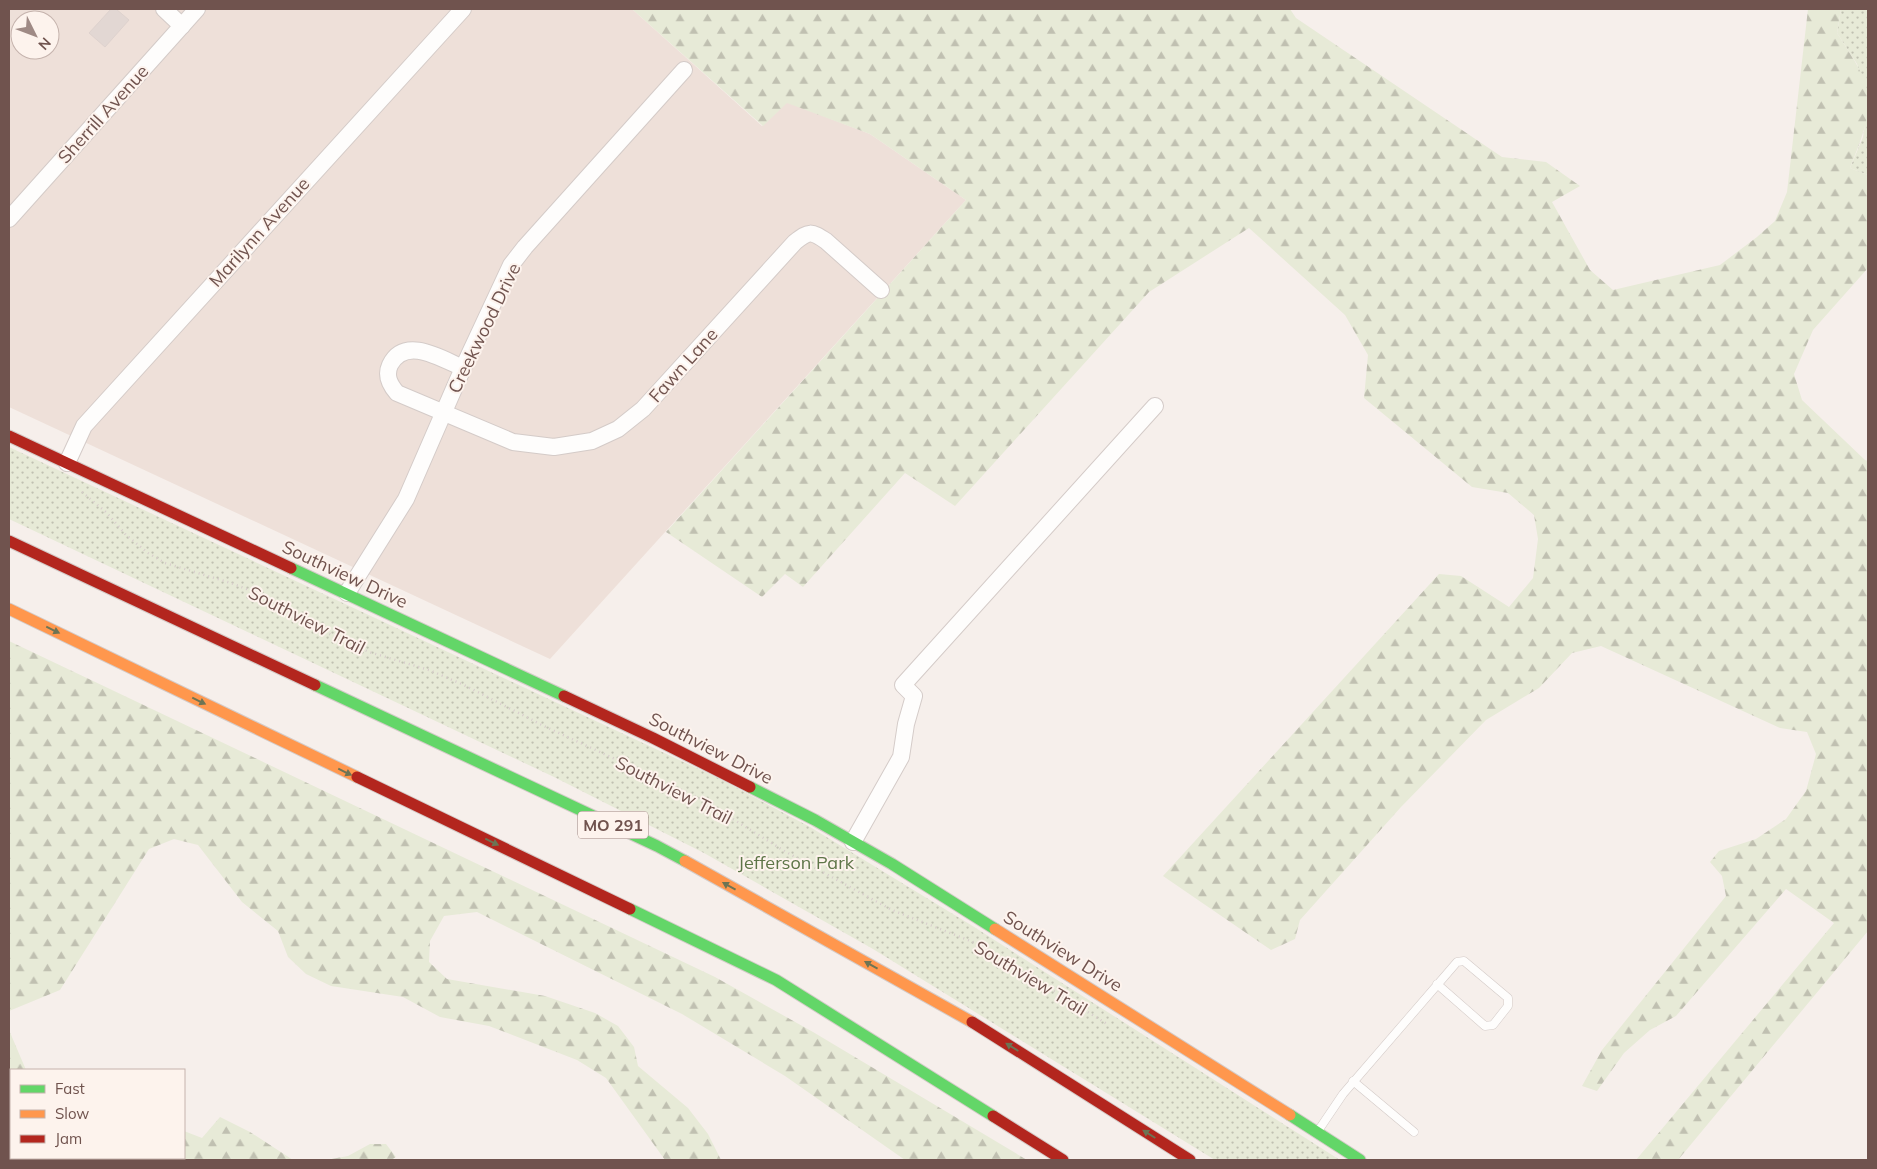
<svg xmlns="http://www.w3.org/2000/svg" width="1877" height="1169" viewBox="0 0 1877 1169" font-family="Mulish,sans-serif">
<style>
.residential{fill:#eee0d9;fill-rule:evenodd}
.grass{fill:url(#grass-dots)}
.forest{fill:url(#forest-firs)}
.building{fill:#e2d7d3;stroke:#ded2ce}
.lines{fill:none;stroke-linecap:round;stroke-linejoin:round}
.lane-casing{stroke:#d4cbc8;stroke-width:9}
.street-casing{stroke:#d4cbc8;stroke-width:18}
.fast-casing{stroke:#d4cbc8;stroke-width:13}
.slow-casing{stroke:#d4cbc8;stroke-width:13}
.jam-casing{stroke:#d4cbc8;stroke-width:13}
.path{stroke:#d7cdcb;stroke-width:2.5;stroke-dasharray:1 4;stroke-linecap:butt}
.lane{stroke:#fefdfc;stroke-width:8}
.street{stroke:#fefdfc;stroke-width:16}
.fast{stroke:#63d668;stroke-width:11}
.slow{stroke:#ff974d;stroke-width:11}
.jam{stroke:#b3261e;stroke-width:11}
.oneway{fill:#6d7454}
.labels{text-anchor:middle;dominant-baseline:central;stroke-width:4;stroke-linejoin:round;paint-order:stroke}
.shield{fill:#fdf3ed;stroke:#9a837e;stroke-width:1}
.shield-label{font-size:16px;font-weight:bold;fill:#70534e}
.street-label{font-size:18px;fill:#70534e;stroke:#fdf3ed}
.park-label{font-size:18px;fill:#5e7548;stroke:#fdf3ed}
</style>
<defs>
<pattern id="grass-dots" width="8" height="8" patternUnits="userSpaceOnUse" patternTransform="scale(1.25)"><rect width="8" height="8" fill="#e7ead7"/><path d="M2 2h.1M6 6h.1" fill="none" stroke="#c0c0b1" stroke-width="1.8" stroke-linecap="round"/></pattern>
<pattern id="forest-firs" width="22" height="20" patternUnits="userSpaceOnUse" patternTransform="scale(1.25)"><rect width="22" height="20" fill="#e7ead7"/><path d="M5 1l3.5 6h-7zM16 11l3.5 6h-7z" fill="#c0c0b1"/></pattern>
</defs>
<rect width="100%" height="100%" fill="#f6efeb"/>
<!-- residential -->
<path class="residential" d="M9,9H632L762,126L787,102L870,134L966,200L550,659L9,407ZM20,20H50V50H20Z"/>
<!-- grass -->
<g class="grass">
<polygon points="1841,9 1868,9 1868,96 1857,64 1837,33"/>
<polygon points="1868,105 1868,175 1850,168 1863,137"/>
<polygon points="9,447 720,779 810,827 971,925 1340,1160 1215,1160 873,949 704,853 554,777 9,519"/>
</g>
<!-- forest -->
<g class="forest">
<path d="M632,9H1290L1296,18L1502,157L1546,162L1580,186L1552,202L1590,270L1613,290L1720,265L1757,237L1775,221L1787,192L1808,9H1841L1837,33C1849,52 1865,73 1868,96C1871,118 1858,148 1850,168L1868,175V268L1813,330L1794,374L1802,400L1865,460L1868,461V931L1678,1160H1636L1834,923L1786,889L1676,1016L1650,1030L1624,1053L1597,1091L1582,1086L1602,1050L1726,896L1722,876L1710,862L1719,851L1756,839L1786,819L1806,791L1816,754L1807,732L1780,728L1601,646L1572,653L1539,688L1486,720L1401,807L1300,920L1295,939L1271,950L1163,876L1439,574L1461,576L1509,607L1533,578L1538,539L1534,515L1508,493L1472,487L1364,398L1368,355L1345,315L1249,228L1149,292L955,506L905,473L803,587L785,574L762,597L666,532L966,200L870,134L787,103L763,126Z"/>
<polygon points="9,641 715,977 813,1032 1027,1160 905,1160 785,1076 682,1014 477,912 444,916 430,941 429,962 447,979 545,996 595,1013 618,1026 634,1047 638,1066 688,1108 708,1134 721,1160 665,1160 606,1078 577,1060 489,1026 440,1017 403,997 331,986 306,974 288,957 278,931 242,902 198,845 174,839 149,849 60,990 9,1011"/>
<polygon points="9,1030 26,1070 11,1070 11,1158 104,1158 106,1160 9,1160"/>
<polygon points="220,1117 250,1132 293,1160 114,1160 117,1158 184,1158 184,1131 202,1138"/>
<polygon points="370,1144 386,1144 396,1157 391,1160 326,1160 348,1156"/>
</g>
<!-- building -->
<polygon class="building" points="111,9 116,9 129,20 105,47 89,33"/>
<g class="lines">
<!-- lane casing -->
<g class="lane-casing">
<g id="lane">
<polyline points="1353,1081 1414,1132"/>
<polyline points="1318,1131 1343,1094 1457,962 1464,961 1508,998 1508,1006 1493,1025 1485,1026 1437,984"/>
</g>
</g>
<!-- street casing -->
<g class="street-casing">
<g id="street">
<polyline points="164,9 182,26"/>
<polyline points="9,219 197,9"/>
<path d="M463,368C442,359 405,335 390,365C385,376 390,385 397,393L513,442L554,447L592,441L618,429L643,409L795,242C809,231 811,231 826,241L881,290"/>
<polyline points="67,463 84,426 463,9"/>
<polyline points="347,593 406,499 463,368 511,265 525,247 684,70"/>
<polyline points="853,842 901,757 906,724 914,696 903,685 1155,406"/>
</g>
</g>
<!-- fast casing -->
<g class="fast-casing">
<g id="fast">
<polyline points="291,568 564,696"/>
<polyline points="315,685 657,846 685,861"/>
<polyline points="750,787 815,820 892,864 995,929"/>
<polyline points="630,909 776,980 993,1116"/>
<polyline points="1290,1115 1360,1160"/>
</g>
</g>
<!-- slow casing -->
<g class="slow-casing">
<g id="slow">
<polyline points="9,609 357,777"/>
<polyline points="685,861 972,1022"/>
<polyline points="995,929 1290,1115"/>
</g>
</g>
<!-- jam casing -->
<g class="jam-casing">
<g id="jam">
<polyline points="9,436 291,568"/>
<polyline points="9,541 315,685"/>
<polyline points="564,696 653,738 750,787"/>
<polyline points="357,777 630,909"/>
<polyline points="972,1022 1190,1160"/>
<polyline points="993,1116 1063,1160"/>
</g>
</g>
<!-- path -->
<polyline class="path" points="82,492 107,513 126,535 148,553 165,563 231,583 265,596 325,632 369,652 429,670 464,685 546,727 699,798 786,852 892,910 978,944 1107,1024"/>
<!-- lane -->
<use href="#lane" class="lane"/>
<!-- street -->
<use href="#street" class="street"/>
<!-- fast -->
<use href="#fast" class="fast"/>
<!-- slow -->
<use href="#slow" class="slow"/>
<!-- jam -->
<use href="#jam" class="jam"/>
</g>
<!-- one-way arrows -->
<defs><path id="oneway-solid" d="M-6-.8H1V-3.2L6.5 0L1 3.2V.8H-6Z" transform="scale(1.25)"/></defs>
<g class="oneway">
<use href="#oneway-solid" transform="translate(53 630) rotate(26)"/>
<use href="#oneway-solid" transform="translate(199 701) rotate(26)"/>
<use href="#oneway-solid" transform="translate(345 772) rotate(26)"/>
<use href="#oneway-solid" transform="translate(492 842) rotate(26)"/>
<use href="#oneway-solid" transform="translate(729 886) rotate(-151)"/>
<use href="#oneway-solid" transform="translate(871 965) rotate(-151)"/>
<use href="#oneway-solid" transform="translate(1012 1047) rotate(-148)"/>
<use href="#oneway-solid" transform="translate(1149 1134) rotate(-148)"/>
</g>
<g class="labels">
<!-- shield labels -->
<rect class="shield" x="578" y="811.5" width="70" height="27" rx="4"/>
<g class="shield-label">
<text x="613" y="825">MO 291</text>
</g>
<!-- street labels -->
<g class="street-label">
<text transform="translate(103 114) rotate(-48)">Sherrill Avenue</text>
<text transform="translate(259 232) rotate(-48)">Marilynn Avenue</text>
<text transform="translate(484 328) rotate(-64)">Creekwood Drive</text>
<text transform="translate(683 365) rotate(-48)">Fawn Lane</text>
<text transform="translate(345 574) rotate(25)">Southview Drive</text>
<text transform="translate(307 620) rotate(27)">Southview Trail</text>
<text transform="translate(711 748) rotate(27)">Southview Drive</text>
<text transform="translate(674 790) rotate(27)">Southview Trail</text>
<text transform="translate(1063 951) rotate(32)">Southview Drive</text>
<text transform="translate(1031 978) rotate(31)">Southview Trail</text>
</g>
<!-- park labels -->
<g class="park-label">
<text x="796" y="862">Jefferson Park</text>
</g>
</g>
<!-- border -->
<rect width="1877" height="1169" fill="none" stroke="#70534e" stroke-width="20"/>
<!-- legend -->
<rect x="10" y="1069" width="175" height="90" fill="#fdf3ed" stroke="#c5b3ad"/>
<rect x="20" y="1085" width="25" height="8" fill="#63d668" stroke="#c5b3ad"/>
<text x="55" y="1094" font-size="15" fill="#70534e">Fast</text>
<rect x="20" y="1110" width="25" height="8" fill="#ff974d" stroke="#c5b3ad"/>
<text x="55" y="1119" font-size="15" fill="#70534e">Slow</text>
<rect x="20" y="1135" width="25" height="8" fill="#b3261e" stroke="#c5b3ad"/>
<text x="55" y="1144" font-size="15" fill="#70534e">Jam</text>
<!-- north arrow -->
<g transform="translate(35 35) rotate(132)"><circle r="24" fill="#fdf3ed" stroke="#c5b3ad"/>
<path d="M0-4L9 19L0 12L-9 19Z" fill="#9f8a85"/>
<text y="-8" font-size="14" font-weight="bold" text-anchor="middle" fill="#70534e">N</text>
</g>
</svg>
